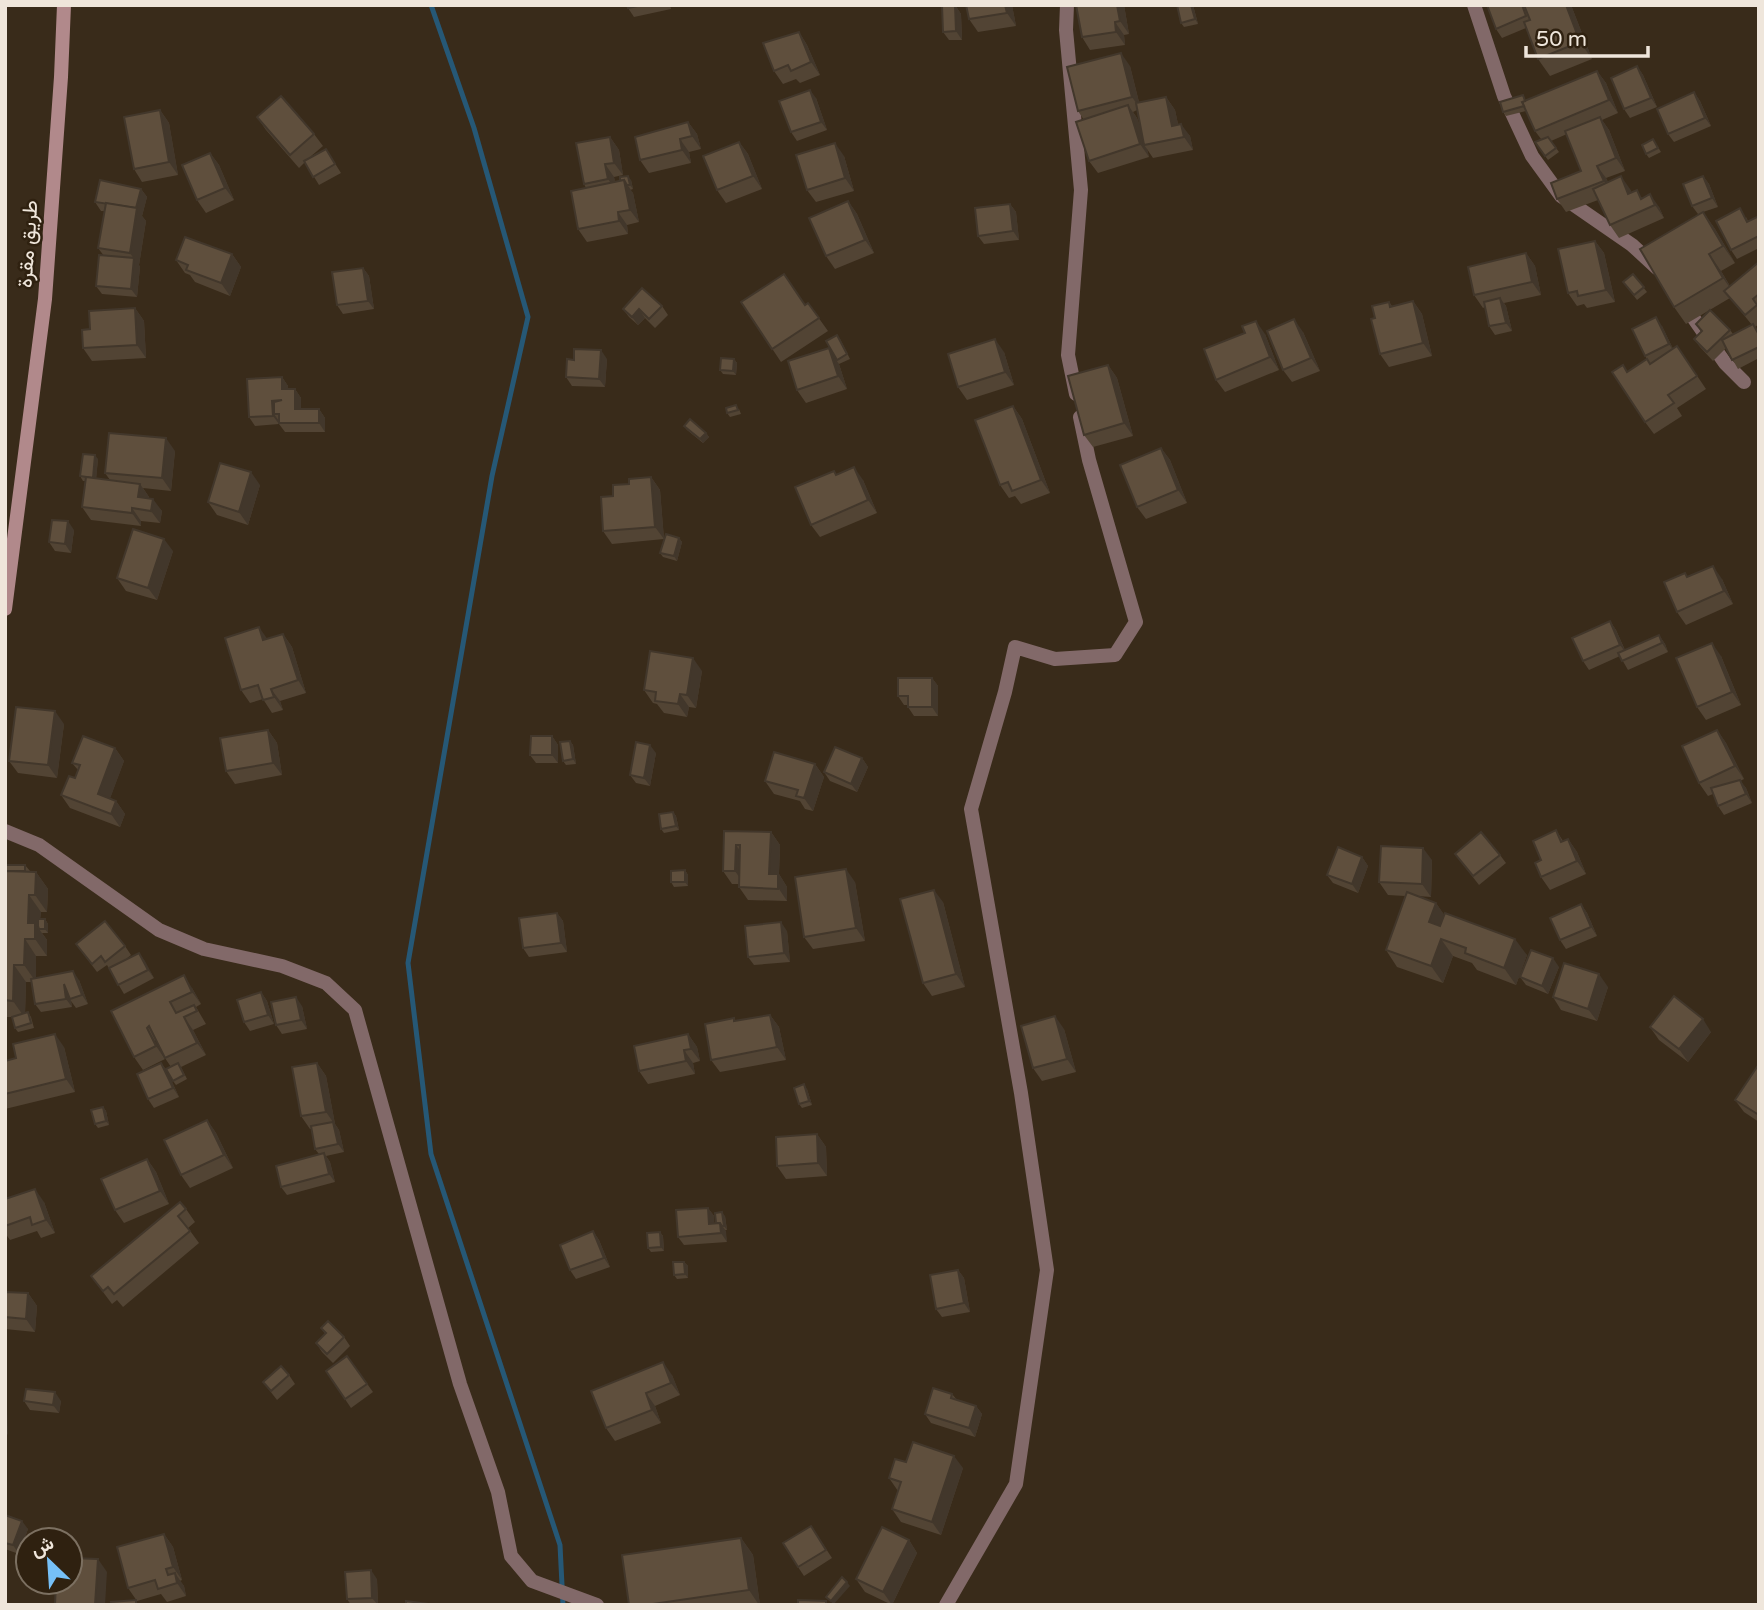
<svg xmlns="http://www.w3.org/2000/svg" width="1764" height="1610" viewBox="0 0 1764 1610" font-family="'Varela Round',Vazirmatn,sans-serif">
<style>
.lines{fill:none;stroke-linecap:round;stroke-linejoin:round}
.stream{stroke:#265876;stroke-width:5}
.minor{stroke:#826969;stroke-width:14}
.tertiary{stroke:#826969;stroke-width:14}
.secondary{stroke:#b1898b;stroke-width:14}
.wall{fill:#524434;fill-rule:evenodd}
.shaded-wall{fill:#42372b}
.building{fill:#5f4f3d;stroke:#42372b;stroke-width:2}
.labels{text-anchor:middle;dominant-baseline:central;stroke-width:5;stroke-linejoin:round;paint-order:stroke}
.street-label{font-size:21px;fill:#efe6db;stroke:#2f2110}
</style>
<rect width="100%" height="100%" fill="#392b1a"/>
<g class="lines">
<!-- stream -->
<polyline class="stream" points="431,5 474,128 528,317 492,476 408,963 431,1154 560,1545 563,1605"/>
<!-- minor -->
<g class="minor">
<polyline points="1474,5 1504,96 1532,156 1561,196 1632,245 1657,268"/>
<polyline points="1683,303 1725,363 1744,382"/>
<polyline points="5,831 39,845 159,930 204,949 282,966 326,983 355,1010 460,1384 498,1492 511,1556 532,1581 597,1605"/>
</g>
<!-- tertiary -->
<g class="tertiary">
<polyline points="1067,5 1066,30 1081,190 1068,355 1076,394"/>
<polyline points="946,1605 1016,1484 1047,1270 1021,1093 971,809 1005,692 1015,647 1055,659 1115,655 1136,622 1089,460 1080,417"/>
</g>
<!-- secondary -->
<polyline class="secondary" points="5,609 45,299 61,77 64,5"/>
</g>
<!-- wall -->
<g class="wall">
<polygon points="627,5 670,5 671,9 634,17 628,8"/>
<polygon points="955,5 961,14 962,40 949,40 943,32"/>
<polygon points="966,5 1012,5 1016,26 978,32 969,19"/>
<polygon points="1076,5 1124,5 1129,34 1124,35 1125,45 1090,50 1082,37"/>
<polygon points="1177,5 1193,5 1198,24 1184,27 1181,23"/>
<polygon points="1487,5 1571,5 1592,59 1550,76 1538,59 1526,28 1502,38 1496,29"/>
<polygon points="799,32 807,45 820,75 800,83 796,79 783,84 774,71"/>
<path d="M1130,66L1139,102L1166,97L1175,110L1178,124L1190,136L1193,150L1153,158L1147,149L1149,157L1098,173L1089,161L1084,120L1078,111ZM1137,110L1142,132L1137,118L1133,112Z"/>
<polygon points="1637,66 1643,75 1657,107 1630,118 1624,109"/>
<polygon points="1597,71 1606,83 1618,113 1602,120 1609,130 1625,171 1606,178 1608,182 1630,189 1631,192 1659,207 1664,218 1619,238 1610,225 1598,200 1566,212 1557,199 1581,171 1567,134 1551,141 1559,152 1548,160 1535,142 1541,139 1535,131 1526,111 1506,116 1503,112 1526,100"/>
<polygon points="1694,92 1700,101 1711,126 1674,142 1668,134"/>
<polygon points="816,98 827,130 797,141 791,132"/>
<polygon points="160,110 169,123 178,175 142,182 134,169"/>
<polygon points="257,117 314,134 323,146 310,157 326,149 341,173 319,185 305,162 299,168 266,130"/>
<polygon points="688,122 697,134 701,149 689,152 691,163 649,173 640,160"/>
<polygon points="610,137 619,150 623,175 614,177 615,182 631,180 633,189 630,190 633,193 639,222 627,225 628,234 587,242 578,229 586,188 584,184"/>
<polygon points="1653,139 1661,152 1649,158 1646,154"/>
<polygon points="739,142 748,154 762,189 726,203 717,190"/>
<polygon points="210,153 219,165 234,200 206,213 197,200"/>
<polygon points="844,156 854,191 816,202 807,190"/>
<polygon points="1703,176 1709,184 1718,207 1703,212 1715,229 1735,263 1721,271 1730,286 1759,262 1759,324 1755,327 1759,332 1759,358 1738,369 1726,348 1713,361 1700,347 1694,339 1701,332 1696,324 1730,330 1733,334 1752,325 1730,298 1686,324 1674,307 1698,214 1692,206"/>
<polygon points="141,189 147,197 142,216 146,221 139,265 140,267 137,297 102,294 96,286 104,256 98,248 105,211 101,211 95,202"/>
<polygon points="848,201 857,214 874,253 835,269 826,256"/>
<polygon points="1010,204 1016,212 1019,240 984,244 978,236"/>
<polygon points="1759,216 1759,248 1737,259 1731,250 1746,217 1748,221"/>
<polygon points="1595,241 1604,253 1615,302 1587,308 1584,304 1577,306 1568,293"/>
<polygon points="1526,253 1535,266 1541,295 1504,303 1506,306 1512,331 1495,335 1489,326 1485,307 1483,308 1474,295"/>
<polygon points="232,254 241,267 230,296 195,282 190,275 185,273 176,260"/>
<polygon points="363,268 369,276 374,309 343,314 337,305"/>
<polygon points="1633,274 1647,292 1637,300 1623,282"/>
<polygon points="1413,301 1422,314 1432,356 1389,367 1380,354 1375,318 1389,302 1392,306"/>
<polygon points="741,302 805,305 808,303 828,331 781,362"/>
<polygon points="662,306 668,315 655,328 645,318 638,325 629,317 623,309"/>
<polygon points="135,308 144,321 146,358 92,361 83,348 90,329"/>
<polygon points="1662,326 1673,349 1677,346 1706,389 1677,408 1682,416 1654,434 1645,422 1627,372 1647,359 1645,356"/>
<polygon points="1303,332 1320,371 1292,382 1283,370"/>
<polygon points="1245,333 1265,334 1279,370 1225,392 1216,380"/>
<polygon points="840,339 850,359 839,364 847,389 806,403 797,390 829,348"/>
<polygon points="1004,352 1014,385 967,400 958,387"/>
<polygon points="607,359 605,387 572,386 566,377"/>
<polygon points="734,359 737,363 736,375 723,374 720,370"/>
<polygon points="1108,365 1117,378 1133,436 1093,447 1084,435"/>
<polygon points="282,377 288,386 288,389 295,389 301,398 301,409 319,409 325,418 325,432 285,432 279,424 255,426 249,417"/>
<polygon points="1013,406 1022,419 1050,493 1021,504 1015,496 1009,498 1000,485"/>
<polygon points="739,409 741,414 730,417 727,413"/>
<polygon points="684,426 706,433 709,437 703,443 687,430"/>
<polygon points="1161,448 1170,460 1187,503 1146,519 1137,507"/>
<polygon points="175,451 171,491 143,488 149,497 149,498 162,511 160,523 141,521 141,526 91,520 82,507 85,481 83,481 80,476 98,459 96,478 110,480 105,473"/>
<polygon points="837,474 863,480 877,513 820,537 811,525"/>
<polygon points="651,477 660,490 664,539 612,544 603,531 613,496 629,484"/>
<polygon points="260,485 248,525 217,515 208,502"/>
<polygon points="74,530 71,553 55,551 49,542"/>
<polygon points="679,538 682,542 677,561 663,557 660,553"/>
<polygon points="173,551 157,600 126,591 117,578"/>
<polygon points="1685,573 1688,577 1722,579 1733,604 1686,625 1677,612"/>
<polygon points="1610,621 1616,630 1625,650 1659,635 1665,644 1668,652 1628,670 1620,656 1589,670 1583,661"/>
<polygon points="283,634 292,647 306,693 280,701 283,710 272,713 263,699 250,703 241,690 267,639"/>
<polygon points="1721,656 1741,705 1706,720 1697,707"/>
<polygon points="702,671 696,708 689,707 687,717 664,713 657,704 653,703 644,690"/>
<polygon points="932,678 938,686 938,716 914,716 908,707 908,705 904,705 898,696"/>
<polygon points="64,724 57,778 18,773 9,761"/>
<polygon points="268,730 277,743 282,775 235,784 226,771"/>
<polygon points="1717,730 1726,743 1744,779 1740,781 1746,788 1752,803 1724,815 1718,806 1713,794 1708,796 1699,783"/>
<polygon points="552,736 558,745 558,763 536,763 530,755"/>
<polygon points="570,741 573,745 576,764 566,765 563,761"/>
<polygon points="115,748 124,761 110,798 116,801 125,814 120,827 70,808 61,795 75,778 78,770 72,763"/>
<polygon points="656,753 650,786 636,783 630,775"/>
<polygon points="862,758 868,767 857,792 830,781 824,772"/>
<polygon points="815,764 824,777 813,811 805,809 800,801 774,794 765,781"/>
<polygon points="673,812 676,816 679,830 664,833 661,829"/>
<polygon points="1556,830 1563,841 1568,839 1577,852 1586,874 1550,890 1541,877 1541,860"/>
<polygon points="724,831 771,832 780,845 779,874 787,887 787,901 748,900 739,887 739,884 732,884 723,871"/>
<polygon points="1455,854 1500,855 1506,863 1479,885"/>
<polygon points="1362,857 1368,866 1358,893 1333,883 1327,875"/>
<polygon points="1432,860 1431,897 1418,896 1436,903 1444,915 1527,955 1516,985 1477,970 1472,963 1453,956 1443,983 1397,967 1386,950 1405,896 1388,895 1379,882"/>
<polygon points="5,865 25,865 30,871 36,872 48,889 47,912 41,912 40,919 45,919 48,924 48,933 42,933 47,940 47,956 36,956 36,978 79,980 88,1004 76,1008 71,1001 72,1007 41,1012 35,1004 31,982 26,982 25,1013 28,1012 31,1017 34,1028 18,1032 15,1028 12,1017 5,1017"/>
<polygon points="685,870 688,875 688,886 674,887 671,882"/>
<polygon points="855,882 865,941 813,949 804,937"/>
<polygon points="943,902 965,987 932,996 923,983"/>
<polygon points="1581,904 1587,913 1597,936 1566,949 1560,940"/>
<polygon points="557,913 563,921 567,952 529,957 523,948"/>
<polygon points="787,931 790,962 754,965 748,957"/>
<polygon points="76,944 125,946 131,955 125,960 139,953 154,978 124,994 107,965 97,972"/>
<polygon points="1559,967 1548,994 1526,985 1520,977"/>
<polygon points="1608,987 1597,1021 1561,1010 1553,997"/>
<polygon points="192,988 201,1004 196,1007 206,1024 193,1030 206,1055 181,1067 187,1079 176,1085 173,1081 171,1067 165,1058 156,1040 155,1041 165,1059 143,1070 134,1057 111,1011"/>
<polygon points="261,992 267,1001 274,1024 250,1031 244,1022"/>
<polygon points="302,1006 307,1029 282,1034 276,1025"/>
<polygon points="770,1015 779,1027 786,1060 720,1072 711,1060 734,1018 736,1021"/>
<polygon points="1650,1027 1711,1032 1688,1062 1659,1040"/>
<polygon points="1064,1029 1076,1072 1042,1081 1033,1068"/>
<polygon points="688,1034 697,1047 700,1061 693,1063 695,1074 648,1084 639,1071"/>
<polygon points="64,1047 75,1092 5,1109 5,1061"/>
<polygon points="161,1063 167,1071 179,1097 154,1108 148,1099"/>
<polygon points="317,1063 326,1076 335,1124 339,1130 344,1152 326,1156 330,1162 335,1182 287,1195 281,1187 319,1154 315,1149 311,1129 310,1129 301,1116"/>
<polygon points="1759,1064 1759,1122 1744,1112 1735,1100"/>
<polygon points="807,1089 812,1105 802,1108 799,1104"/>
<polygon points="103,1107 106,1111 109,1125 98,1128 95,1124"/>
<polygon points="207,1120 216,1133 233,1168 190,1188 181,1175"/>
<polygon points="817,1134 826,1147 827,1176 786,1179 777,1166"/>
<polygon points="147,1159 156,1172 169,1204 124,1223 115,1210"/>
<polygon points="5,1199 44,1202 55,1233 41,1238 37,1231 10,1240 5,1233"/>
<polygon points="708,1208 714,1216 714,1223 725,1216 727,1230 725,1230 727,1242 684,1245 678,1237"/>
<polygon points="186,1209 195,1222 188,1228 199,1243 123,1307 117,1300 112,1304 91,1276"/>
<polygon points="593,1231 599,1240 610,1267 576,1279 570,1270"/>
<polygon points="660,1232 663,1236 664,1251 651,1252 648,1248"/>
<polygon points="684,1262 688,1266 688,1278 677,1279 674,1275"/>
<polygon points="958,1270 964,1278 970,1312 942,1317 936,1309"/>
<polygon points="5,1292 28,1293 37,1306 35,1332 5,1329"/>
<polygon points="321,1328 344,1337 350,1346 333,1363 322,1352 316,1343 325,1334"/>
<polygon points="347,1356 373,1392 351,1408 326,1371"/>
<polygon points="289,1375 295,1384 277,1400 263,1382"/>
<polygon points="672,1375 680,1395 655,1406 661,1423 615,1441 606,1428 591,1391"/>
<polygon points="952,1394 957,1400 976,1406 982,1414 975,1437 931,1423 925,1414"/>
<polygon points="24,1401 61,1401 59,1413 30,1410"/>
<polygon points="906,1462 963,1468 941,1535 901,1522 892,1509 898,1491 889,1478"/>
<polygon points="5,1515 28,1529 19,1554 5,1549"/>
<polygon points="164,1534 173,1547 182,1580 180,1581 184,1586 186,1596 167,1602 161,1594 137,1601 128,1588"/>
<polygon points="817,1535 832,1558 804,1576 798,1567"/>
<polygon points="741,1538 753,1555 760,1605 629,1605"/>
<polygon points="909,1540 917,1553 892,1605 865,1592 856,1579"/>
<polygon points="377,1579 378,1605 351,1605 347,1599"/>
</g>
<!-- shaded-wall -->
<g class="shaded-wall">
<polygon points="955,5 961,14 962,40 956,31"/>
<polygon points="1005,5 1012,5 1016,26 1007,13"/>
<polygon points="1117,5 1124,5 1129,34 1120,21"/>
<polygon points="1191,5 1193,5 1198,24 1195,19"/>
<polygon points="1566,5 1571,5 1592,59 1580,42"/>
<polygon points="1115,22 1124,35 1125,45 1116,32"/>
<polygon points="799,32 807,45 820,75 811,62"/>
<polygon points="1121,53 1130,66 1141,110 1132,97"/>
<polygon points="1637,66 1643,75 1657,107 1651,98"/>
<polygon points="1597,71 1606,83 1618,113 1609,100"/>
<polygon points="810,90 816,98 827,130 821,122"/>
<polygon points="1694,92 1700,101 1711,126 1705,118"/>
<polygon points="1166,97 1175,110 1181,138 1172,126"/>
<polygon points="1128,105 1137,118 1146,145 1144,145 1147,149 1149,157 1140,144"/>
<polygon points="160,110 169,123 178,175 169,162"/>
<polygon points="1600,117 1609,130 1625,171 1616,158"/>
<polygon points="688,122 697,134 701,149 692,136"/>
<polygon points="1181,124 1190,136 1193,150 1184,137"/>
<polygon points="610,137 619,150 623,175 614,163"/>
<polygon points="680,139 689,152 691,163 682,150"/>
<polygon points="739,142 748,154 762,189 753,176"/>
<polygon points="835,143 844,156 854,191 845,178"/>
<polygon points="210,153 219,165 234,200 225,188"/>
<polygon points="605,164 614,177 617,192 608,179"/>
<polygon points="1597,166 1606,178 1613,194 1604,181"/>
<polygon points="628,176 631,180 633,189 630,185"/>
<polygon points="1621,176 1630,189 1637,206 1628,194"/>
<polygon points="1703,176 1709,184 1718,207 1712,198"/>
<polygon points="624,180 633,193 639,222 630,210"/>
<polygon points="141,189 147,197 142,216 146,221 139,265 140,267 137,297 131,289 134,259 130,253 135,211"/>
<polygon points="1650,194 1659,207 1664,218 1655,205"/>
<polygon points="848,201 857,214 874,253 865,240"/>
<polygon points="1010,204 1016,212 1019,240 1013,231"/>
<polygon points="618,212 627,225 628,234 619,221"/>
<polygon points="1703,212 1715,229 1735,263 1723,246"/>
<polygon points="1595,241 1604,253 1615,302 1606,290"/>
<polygon points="1526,253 1535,266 1541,295 1532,282"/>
<polygon points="232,254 241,267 230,296 221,283"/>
<polygon points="1709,254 1721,271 1735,295 1723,278"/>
<polygon points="363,268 369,276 374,309 368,301"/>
<polygon points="1500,298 1506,306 1512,331 1506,323"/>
<polygon points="1413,301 1422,314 1432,356 1423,343"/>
<polygon points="135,308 144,321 146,358 137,345"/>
<polygon points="639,309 645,318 638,325 632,317"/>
<polygon points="1656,317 1662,326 1675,353 1669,344"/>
<polygon points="1294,319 1303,332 1320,371 1311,358"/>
<polygon points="1256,321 1265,334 1279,370 1270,357"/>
<polygon points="995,339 1004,352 1014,385 1005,372"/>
<polygon points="829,348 837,360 836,360 839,364 847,389 838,376"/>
<polygon points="601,350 607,359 605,387 599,379"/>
<polygon points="734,359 737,363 736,375 733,371"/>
<polygon points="1108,365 1117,378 1133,436 1124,423"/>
<polygon points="282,377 288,386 288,398 282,389"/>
<polygon points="295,389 301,398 301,418 295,409"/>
<polygon points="272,401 278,409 274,414 279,421 279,424 273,416"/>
<polygon points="1013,406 1022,419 1050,493 1041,480"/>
<polygon points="319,409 325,418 325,432 319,423"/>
<polygon points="706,433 709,437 703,443 700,439"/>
<polygon points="166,438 175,451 171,491 162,478"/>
<polygon points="1161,448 1170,460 1187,503 1178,490"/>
<polygon points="95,455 98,459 96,482 93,478"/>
<polygon points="854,467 863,480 877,513 868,500"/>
<polygon points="251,472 260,485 248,525 239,512"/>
<polygon points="651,477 660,490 664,539 655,527"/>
<polygon points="140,484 149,497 147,510 138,497"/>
<polygon points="153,499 162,511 160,523 151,511"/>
<polygon points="132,508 141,521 141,526 132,513"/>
<polygon points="68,521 74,530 71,553 65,544"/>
<polygon points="679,538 682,542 677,561 674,556"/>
<polygon points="164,539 173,551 157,600 148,588"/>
<polygon points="1713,566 1722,579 1733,604 1724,591"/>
<polygon points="1610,621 1616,630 1626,653 1620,645"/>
<polygon points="259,627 268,640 263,640"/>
<polygon points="283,634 292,647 306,693 298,680"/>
<polygon points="1659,635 1665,644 1668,652 1662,643"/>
<polygon points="1712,643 1721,656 1741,705 1732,692"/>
<polygon points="693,658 702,671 696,708 687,695"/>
<polygon points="932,678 938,686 938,716 932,707"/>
<polygon points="271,689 280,701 283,710 274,697"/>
<polygon points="680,694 689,707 687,717 678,704"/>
<polygon points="55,711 64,724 57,778 48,765"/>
<polygon points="268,730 277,743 282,775 273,763"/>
<polygon points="1717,730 1726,743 1744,779 1735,766"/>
<polygon points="552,736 558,745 558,763 552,755"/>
<polygon points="570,741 573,745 576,764 573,759"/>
<polygon points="650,745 656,753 650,786 644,778"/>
<polygon points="115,748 124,761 107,807 98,794"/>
<polygon points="862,758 868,767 857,792 851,784"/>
<polygon points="815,764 824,777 813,811 804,798"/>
<polygon points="1740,780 1746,788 1752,803 1746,794"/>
<polygon points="116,801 125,814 120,827 111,814"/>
<polygon points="673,812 676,816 679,830 676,826"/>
<polygon points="771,832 780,845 779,874 787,887 787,901 769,874"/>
<polygon points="1568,839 1577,852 1586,874 1577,861"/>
<polygon points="736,845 745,858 744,884 735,871"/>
<polygon points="1423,848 1432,860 1431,897 1422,884"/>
<polygon points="1362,857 1368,866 1358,893 1352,884"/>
<polygon points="846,869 855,882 865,941 856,928"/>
<polygon points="685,870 688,875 688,886 685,882"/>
<polygon points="36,872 48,889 47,912 35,895"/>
<polygon points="934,890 943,902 965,987 956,974"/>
<polygon points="29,895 41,912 39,929 47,940 47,956 35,939 28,923"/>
<polygon points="1436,903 1448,920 1441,939 1429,922"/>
<polygon points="1581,904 1587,913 1597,936 1591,927"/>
<polygon points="557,913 563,921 567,952 561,943"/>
<polygon points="45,919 48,924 48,933 45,929"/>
<polygon points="781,922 787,931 790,962 784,953"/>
<polygon points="25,939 36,956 36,982 24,965"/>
<polygon points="1441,939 1453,956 1443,983 1431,966"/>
<polygon points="1515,939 1527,955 1516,985 1504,968"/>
<polygon points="139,953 145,961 154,978 148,970"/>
<polygon points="1553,958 1559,967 1548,994 1542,986"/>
<polygon points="14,965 26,982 25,1018 13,1001"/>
<polygon points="73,971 79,980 88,1004 82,995"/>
<polygon points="1599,974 1608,987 1597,1021 1588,1009"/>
<polygon points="184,975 192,988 201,1004 192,992"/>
<polygon points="64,984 71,1001 72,1007 66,999"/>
<polygon points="261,992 267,1001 274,1024 268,1015"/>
<polygon points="296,997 302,1006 307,1029 301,1020"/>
<polygon points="770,1015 779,1027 786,1060 777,1047"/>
<polygon points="1055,1016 1064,1029 1076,1072 1067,1059"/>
<polygon points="184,1017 193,1030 206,1055 197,1043"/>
<polygon points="1703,1019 1711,1032 1688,1062 1679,1049"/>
<polygon points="147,1028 155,1041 165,1059 156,1046"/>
<polygon points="55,1034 64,1047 75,1092 66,1079"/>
<polygon points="688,1034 697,1047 700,1061 691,1049"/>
<polygon points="684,1050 693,1063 695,1074 686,1061"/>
<polygon points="161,1063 167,1071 179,1097 173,1088"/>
<polygon points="317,1063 326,1076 335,1124 339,1130 344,1152 338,1144 333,1122 326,1112"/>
<polygon points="804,1084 807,1089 812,1105 809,1101"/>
<polygon points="103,1107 106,1111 109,1125 106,1121"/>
<polygon points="207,1120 216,1133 233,1168 224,1155"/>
<polygon points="817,1134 826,1147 827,1176 818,1163"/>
<polygon points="324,1153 330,1162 335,1182 329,1174"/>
<polygon points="147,1159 156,1172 169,1204 160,1191"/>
<polygon points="35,1189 44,1202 55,1233 46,1220"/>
<polygon points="708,1208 714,1216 715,1232 709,1224"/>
<polygon points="722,1212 725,1216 727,1230 724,1226"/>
<polygon points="720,1223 726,1231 727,1242 721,1233"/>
<polygon points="593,1231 599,1240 610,1267 604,1258"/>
<polygon points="660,1232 663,1236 664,1251 661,1247"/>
<polygon points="684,1262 688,1266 688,1278 685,1274"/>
<polygon points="958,1270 964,1278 970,1312 964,1303"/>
<polygon points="28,1293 37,1306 35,1332 26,1319"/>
<polygon points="663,1362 672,1375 680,1395 671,1383"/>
<polygon points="55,1392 61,1401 59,1413 53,1405"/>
<polygon points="646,1393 655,1406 661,1423 652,1410"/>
<polygon points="5,1404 7,1406 8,1435 5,1432"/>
<polygon points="976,1406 982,1414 975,1437 969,1428"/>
<polygon points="954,1456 963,1468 941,1535 932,1522"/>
<polygon points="22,1521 28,1529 19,1554 13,1545"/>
<polygon points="164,1534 173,1547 182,1580 173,1567"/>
<polygon points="741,1538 753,1555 760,1605 759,1605 749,1590"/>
<polygon points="909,1540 917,1553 892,1605 883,1592"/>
<polygon points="98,1559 107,1572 105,1605 95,1605"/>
<polygon points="371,1570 377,1579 378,1605 372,1598"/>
<polygon points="175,1573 184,1586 186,1596 177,1583"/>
<polygon points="847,1582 850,1586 833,1605 831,1601"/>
</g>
<!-- building -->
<g class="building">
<polygon points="627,5 642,5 628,8"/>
<polygon points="955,5 956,31 943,32 942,6"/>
<polygon points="966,5 1005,5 1007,13 969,19"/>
<polygon points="1076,5 1117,5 1120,21 1115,22 1116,32 1082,37"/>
<polygon points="1177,5 1191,5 1195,19 1181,23"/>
<polygon points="1487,5 1522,5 1526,16 1496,29"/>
<polygon points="1524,5 1566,5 1580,42 1538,59 1524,22 1530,20"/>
<polygon points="799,32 811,62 791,71 788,65 774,71 763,43"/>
<polygon points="1121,53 1132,97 1078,111 1067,67"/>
<polygon points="1637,66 1651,98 1624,109 1611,78"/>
<polygon points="1597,71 1609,100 1535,131 1522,102"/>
<polygon points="810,90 821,122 791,132 779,101"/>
<polygon points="1694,92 1705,118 1668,134 1657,109"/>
<polygon points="1523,95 1525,101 1522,102 1524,106 1503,112 1500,102"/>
<polygon points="281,96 314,134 290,155 257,117"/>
<polygon points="1166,97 1172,126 1181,124 1184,137 1144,145 1136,103"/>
<polygon points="1128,105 1140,144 1089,161 1076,122"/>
<polygon points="160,110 169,162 134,169 124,117"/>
<polygon points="1600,117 1616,158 1597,166 1604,181 1557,199 1551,183 1581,171 1565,131"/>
<polygon points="688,122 692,136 680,139 682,150 640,160 635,137"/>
<polygon points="610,137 614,163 605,164 608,179 584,184 576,143"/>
<polygon points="1548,137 1556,148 1545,156 1535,142"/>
<polygon points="1653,139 1658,148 1646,154 1642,145"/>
<polygon points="739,142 753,176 717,190 703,156"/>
<polygon points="835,143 845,178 807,190 796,155"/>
<polygon points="326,149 335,164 313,177 304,161"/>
<polygon points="210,153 225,188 197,200 182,165"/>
<polygon points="628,176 630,185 627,185 624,180 620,181 620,177"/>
<polygon points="1621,176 1628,194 1637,190 1641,199 1650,194 1655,205 1610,225 1593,189"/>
<polygon points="1703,176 1712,198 1692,206 1683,184"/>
<polygon points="100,180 141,189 136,208 95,202"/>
<polygon points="624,180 630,210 618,212 619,221 578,229 571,191"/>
<polygon points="848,201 865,240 826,256 809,218"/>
<polygon points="106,203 137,208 130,253 98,248"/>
<polygon points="1010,204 1013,231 978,236 975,208"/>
<polygon points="1740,208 1747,222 1759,216 1759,236 1731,250 1716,221"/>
<polygon points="1703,212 1723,246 1709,254 1723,278 1674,307 1640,249"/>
<polygon points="185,237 232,254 221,283 186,270 188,265 176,260"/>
<polygon points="1595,241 1606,290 1578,296 1577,291 1568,293 1558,249"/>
<polygon points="1526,253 1532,282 1474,295 1468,267"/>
<polygon points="99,255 134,258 131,289 96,286"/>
<polygon points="1759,262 1759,294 1753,299 1757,305 1745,315 1724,291"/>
<polygon points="363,268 368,301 337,305 332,272"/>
<polygon points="784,274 805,305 808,303 819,318 772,349 741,302"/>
<polygon points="1633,274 1644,287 1634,295 1623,282"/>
<polygon points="642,288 662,306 649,319 639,309 632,317 623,309"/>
<polygon points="1500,298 1506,323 1489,326 1484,302"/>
<polygon points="1413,301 1423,343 1380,354 1371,319 1375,318 1372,306 1389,302 1390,307"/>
<polygon points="135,308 137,345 83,348 82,330 90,329 89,311"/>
<polygon points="1710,310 1730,330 1707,352 1694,339 1702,331 1696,324"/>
<polygon points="1656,317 1669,344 1645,356 1632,329"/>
<polygon points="1294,319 1311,358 1283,370 1267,331"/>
<polygon points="1256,321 1270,357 1216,380 1204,349 1245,333 1242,326"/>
<polygon points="1753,324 1759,335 1759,347 1732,360 1722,340"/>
<polygon points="837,335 847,354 837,360 826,341"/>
<polygon points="995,339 1005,372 958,387 948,354"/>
<polygon points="1677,346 1697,376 1668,395 1674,403 1645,422 1612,372 1623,365 1627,372 1647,359 1650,364"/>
<polygon points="829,348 838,376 797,390 788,361"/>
<polygon points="574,349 601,350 599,379 566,377 567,359 574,360"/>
<polygon points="721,358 734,359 733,371 720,370"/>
<polygon points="1108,365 1124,423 1084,435 1068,376"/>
<polygon points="282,377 282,389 295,389 295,409 319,409 319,423 279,423 279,414 274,414 274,402 282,400 272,401 273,416 249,417 247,379"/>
<polygon points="736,405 738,410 727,413 726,408"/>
<polygon points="1013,406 1041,480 1012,491 1008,482 1000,485 975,420"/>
<polygon points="690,419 706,433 700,439 684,426"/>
<polygon points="109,433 166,438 162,478 105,473"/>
<polygon points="1161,448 1178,490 1137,507 1120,465"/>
<polygon points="83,454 95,455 93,478 80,476"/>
<polygon points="220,463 251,472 239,512 208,502"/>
<polygon points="854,467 868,500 811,525 795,487 834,471 836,475"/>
<polygon points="86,477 140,484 138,497 153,499 151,511 132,508 132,513 82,507"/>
<polygon points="651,477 655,527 603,531 601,497 613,496 613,485 629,484 629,479"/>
<polygon points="52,520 68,521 65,544 49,542"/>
<polygon points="133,529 164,539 148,588 117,578"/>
<polygon points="666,534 679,538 674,556 660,553"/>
<polygon points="1713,566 1724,591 1677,612 1664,582 1685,573 1687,577"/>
<polygon points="1610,621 1620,645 1583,661 1572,638"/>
<polygon points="259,627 263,640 283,634 298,680 271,689 274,697 263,700 258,685 241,690 225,638"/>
<polygon points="1659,635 1662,643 1622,661 1618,653"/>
<polygon points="1712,643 1732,692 1697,707 1676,658"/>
<polygon points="650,651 693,658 687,695 680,694 678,704 655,701 656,692 644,690"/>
<polygon points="898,678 932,678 932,707 908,707 908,696 898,696"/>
<polygon points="16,707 55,711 48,765 9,761"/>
<polygon points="268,730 273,763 226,771 220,738"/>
<polygon points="1717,730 1735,766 1699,783 1682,746"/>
<polygon points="83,736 115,748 98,794 116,801 111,814 61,795 69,776 75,778 80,765 72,763"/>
<polygon points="531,736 552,736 552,755 530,755"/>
<polygon points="570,741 573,759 563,761 560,742"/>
<polygon points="636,742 650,745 644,778 630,775"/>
<polygon points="835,747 862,758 851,784 824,772"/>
<polygon points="774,752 815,764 804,798 796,796 798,790 765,781"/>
<polygon points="1740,780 1746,794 1718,806 1711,788"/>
<polygon points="673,812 676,826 661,829 659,814"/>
<polygon points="1556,830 1561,842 1568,839 1577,861 1541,877 1535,863 1541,860 1533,841"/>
<polygon points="724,831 771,832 769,874 778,874 778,889 739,887 740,845 736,845 735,871 723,871"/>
<polygon points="1481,832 1500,855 1473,876 1455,854"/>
<polygon points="1381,846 1423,848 1422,884 1379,882"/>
<polygon points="1338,847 1362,857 1352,884 1327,875"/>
<rect x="5" y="865" width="20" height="6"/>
<polygon points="846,869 856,928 804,937 795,877"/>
<polygon points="685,870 685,882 671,882 671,871"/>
<polygon points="5,871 36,872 35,895 29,895 28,923 35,923 35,939 25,939 24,965 14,965 13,1001 5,1000"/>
<polygon points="934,890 956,974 923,983 900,899"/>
<polygon points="1407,892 1436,903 1429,922 1440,926 1445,913 1515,939 1504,968 1465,953 1466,948 1441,939 1431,966 1386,950"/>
<polygon points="1581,904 1591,927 1560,940 1550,918"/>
<polygon points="557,913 561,943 523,948 519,918"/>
<polygon points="38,919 45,919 45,929 39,929 38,926"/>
<polygon points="105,921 125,946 105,962 101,956 92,964 76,944"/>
<polygon points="781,922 784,953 748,957 745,926"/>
<polygon points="1531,950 1553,958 1542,986 1520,977"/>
<polygon points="139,953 148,970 118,985 109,968"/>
<polygon points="1564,963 1599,974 1588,1009 1553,997"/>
<polygon points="73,971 82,995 70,999 64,984 66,999 35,1004 31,979"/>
<polygon points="184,975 192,992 170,1002 176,1013 194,1005 197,1011 184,1017 197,1043 165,1058 149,1026 147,1028 156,1046 134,1057 111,1011"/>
<polygon points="261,992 268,1015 244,1022 237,1000"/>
<polygon points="1674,996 1703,1019 1679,1049 1650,1027"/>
<polygon points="296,997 301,1020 276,1025 271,1002"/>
<polygon points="28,1012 31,1023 15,1028 12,1017"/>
<polygon points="770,1015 777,1047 711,1060 705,1024 734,1018 734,1021"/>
<polygon points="1055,1016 1067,1059 1033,1068 1021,1026"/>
<polygon points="55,1034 66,1079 5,1094 5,1061 16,1058 13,1044"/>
<polygon points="688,1034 691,1049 684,1050 686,1061 639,1071 634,1046"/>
<polygon points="161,1063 173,1088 148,1099 137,1074"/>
<polygon points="178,1063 184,1075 173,1081 166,1069"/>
<polygon points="317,1063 326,1112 301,1116 292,1067"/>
<polygon points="1759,1064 1759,1115 1735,1100"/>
<polygon points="804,1084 809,1101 799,1104 794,1088"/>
<polygon points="103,1107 106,1121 95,1124 91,1110"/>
<polygon points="207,1120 224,1155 181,1175 164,1140"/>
<polygon points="333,1122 338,1144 315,1149 311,1126"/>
<polygon points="817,1134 818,1163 777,1166 776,1137"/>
<polygon points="324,1153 329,1174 281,1187 276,1166"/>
<polygon points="147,1159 160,1191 115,1210 101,1179"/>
<polygon points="35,1189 46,1220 32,1225 30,1217 5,1226 5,1199"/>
<polygon points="180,1202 186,1209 178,1216 190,1231 114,1294 108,1287 103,1291 91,1276"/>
<polygon points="708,1208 709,1224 720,1223 721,1233 678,1237 676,1210"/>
<polygon points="722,1212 724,1226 722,1226 720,1223 716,1223 715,1213"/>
<polygon points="593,1231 604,1258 570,1270 560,1245"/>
<polygon points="660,1232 661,1247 648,1248 647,1233"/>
<polygon points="673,1262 684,1262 685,1274 674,1275"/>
<polygon points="958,1270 964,1303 936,1309 930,1275"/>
<polygon points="5,1292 28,1293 26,1319 5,1317"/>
<polygon points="328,1321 344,1337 327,1354 316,1343 326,1333 321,1328"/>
<polygon points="347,1356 367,1384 345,1399 326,1371"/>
<polygon points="663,1362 671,1383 646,1393 652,1410 606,1428 591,1391"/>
<polygon points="281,1366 289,1375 271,1391 263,1382"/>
<polygon points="933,1388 952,1394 951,1398 976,1406 969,1428 925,1414"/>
<polygon points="26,1389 55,1392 53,1405 24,1401"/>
<polygon points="913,1442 954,1456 932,1522 892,1509 901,1482 889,1478 895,1459 906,1462"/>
<polygon points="5,1515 22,1521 13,1545 5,1543"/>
<polygon points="811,1526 826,1550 798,1567 783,1543"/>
<polygon points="882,1527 909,1540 883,1592 856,1579"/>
<polygon points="164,1534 173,1567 166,1569 168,1575 175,1573 177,1583 158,1589 155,1580 128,1588 117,1547"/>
<polygon points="741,1538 749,1590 646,1605 629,1605 622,1555"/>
<polygon points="72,1558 98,1559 95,1605 55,1605 56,1582 71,1581"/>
<polygon points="371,1570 372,1598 347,1599 345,1572"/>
<polygon points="842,1577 847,1582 831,1601 826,1597"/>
<polygon points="136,1600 136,1605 112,1605 111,1602"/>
<polygon points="798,1600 826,1601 826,1605 798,1605"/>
<polygon points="406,1601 428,1604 427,1605 406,1605"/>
</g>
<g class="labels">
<!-- street labels -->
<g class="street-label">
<text transform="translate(28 244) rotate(-86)">طريق مقرة</text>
</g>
</g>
<!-- border -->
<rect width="1764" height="1610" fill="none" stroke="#efe6db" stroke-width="14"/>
<!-- north arrow -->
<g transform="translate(49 1561) rotate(335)"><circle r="33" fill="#2f2110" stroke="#7c7061" stroke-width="2"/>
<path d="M0-5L12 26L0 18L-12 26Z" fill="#76c0f7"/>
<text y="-10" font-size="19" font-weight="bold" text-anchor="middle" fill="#efe6db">ش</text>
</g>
<!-- scale -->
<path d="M1526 46v10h122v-10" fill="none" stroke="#efe6db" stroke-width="3.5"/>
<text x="1536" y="46" font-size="21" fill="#efe6db" stroke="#2f2110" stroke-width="5" paint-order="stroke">50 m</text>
</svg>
